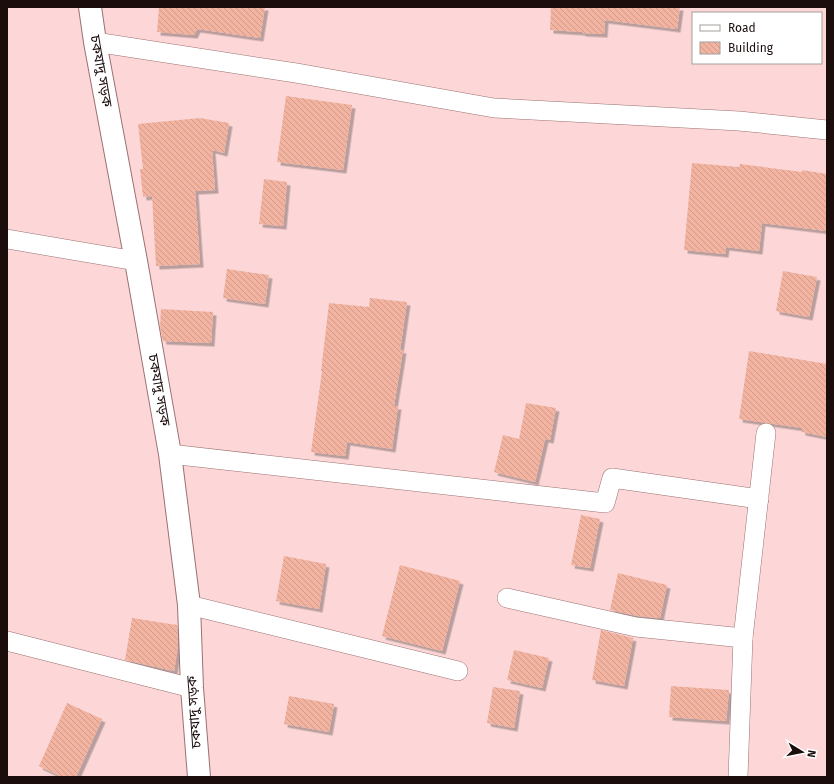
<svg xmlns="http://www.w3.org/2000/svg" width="834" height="784" viewBox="0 0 834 784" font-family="'Fira Sans','Noto Sans Bengali',sans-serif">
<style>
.building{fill:url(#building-back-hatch);filter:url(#shadow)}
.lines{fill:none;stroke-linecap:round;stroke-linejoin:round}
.street-casing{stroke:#9c7172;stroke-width:20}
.secondary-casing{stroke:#9c7172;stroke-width:24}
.street{stroke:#fff;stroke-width:19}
.secondary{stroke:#fff;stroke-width:22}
.labels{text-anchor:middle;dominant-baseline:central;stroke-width:4;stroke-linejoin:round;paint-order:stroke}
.street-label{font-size:14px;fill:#1c0d0d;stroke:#fff}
</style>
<defs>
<pattern id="building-back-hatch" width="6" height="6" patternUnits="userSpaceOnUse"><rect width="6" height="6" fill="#f2b4a1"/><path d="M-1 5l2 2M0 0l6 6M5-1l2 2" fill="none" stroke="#cf9a89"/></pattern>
<filter id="shadow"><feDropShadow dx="3.5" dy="3.5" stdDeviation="0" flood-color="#0004"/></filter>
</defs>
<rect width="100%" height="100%" fill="#fdd7d7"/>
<!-- building -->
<g class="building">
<polygon points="159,7 265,7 260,38 197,29 194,35 157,32"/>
<polygon points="551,7 680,7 677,29 605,20 604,34 582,33 582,32 550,30"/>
<polygon points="286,96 352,105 343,170 277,162"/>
<polygon points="200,118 229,123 224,153 212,150 215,190 195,191 200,264 156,266 152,196 143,197 140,169 143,169 138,124"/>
<polygon points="692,163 739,167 740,164 802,172 802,170 827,174 827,231 762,223 759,251 726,247 725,254 684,250"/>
<polygon points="264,179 287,182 283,226 259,224"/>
<polygon points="227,269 269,275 265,304 223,298"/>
<polygon points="783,271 817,277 809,317 776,311"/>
<polygon points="370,298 407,302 400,350 403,350 394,406 398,406 392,449 347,442 345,456 311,452 322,371 321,371 329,303 369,307"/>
<polygon points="161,309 213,312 211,343 163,341 160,326"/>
<polygon points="749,351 827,364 827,437 802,432 802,428 739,419"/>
<polygon points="526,403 556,408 550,440 545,439 535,482 494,472 503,435 519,439"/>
<polygon points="581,515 600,519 590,568 571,565"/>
<polygon points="284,556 326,564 319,609 276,601"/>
<polygon points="400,565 460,581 442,651 382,636"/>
<polygon points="618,573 667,585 660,618 638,616 610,610"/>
<polygon points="132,618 177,625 178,646 174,671 125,660"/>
<polygon points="601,630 633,638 624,686 592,680"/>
<polygon points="514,650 549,658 542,688 507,680"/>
<polygon points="671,686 729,690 726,721 669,717"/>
<polygon points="493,687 520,691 514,728 487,723"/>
<polygon points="289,696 334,704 329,732 284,724"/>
<polygon points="67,703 102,719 76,777 62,777 39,766"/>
</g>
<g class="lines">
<!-- street casing -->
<g class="street-casing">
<g id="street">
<polyline points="95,42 296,73 494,108 739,121 827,130"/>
<polyline points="7,239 136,261"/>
<polyline points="170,454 605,503 612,478 759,499"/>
<polyline points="507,598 636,627 743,638"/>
<polyline points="189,605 458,671"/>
<polyline points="7,641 192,688"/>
<polyline points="738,777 743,638 766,433"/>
</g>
</g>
<!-- secondary casing -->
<g class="secondary-casing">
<polyline id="secondary" points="90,7 95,42 136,261 170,454 189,605 192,688 199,777"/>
</g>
<!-- street -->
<use href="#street" class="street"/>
<!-- secondary -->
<use href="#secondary" class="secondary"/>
</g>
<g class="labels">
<!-- street labels -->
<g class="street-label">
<text transform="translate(101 71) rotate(80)">চকযাদু সড়ক</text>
<text transform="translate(159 390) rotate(80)">চকযাদু সড়ক</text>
<text transform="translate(194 712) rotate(-94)">চকযাদু সড়ক</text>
</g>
</g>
<!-- border -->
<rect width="834" height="784" fill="none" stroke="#1c0d0d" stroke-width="16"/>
<!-- legend -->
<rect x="692" y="12" width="130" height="52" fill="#ffffff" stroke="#a49e9e"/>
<rect x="700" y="25" width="20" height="6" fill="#ffffff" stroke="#a49e9e"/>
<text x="728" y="32" font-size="12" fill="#1c0d0d">Road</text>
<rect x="700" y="42" width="20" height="12" fill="url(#building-back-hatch)" stroke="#a49e9e"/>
<text x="728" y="52" font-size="12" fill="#1c0d0d">Building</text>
<!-- north arrow -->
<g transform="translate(802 752) rotate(100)" stroke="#ffffff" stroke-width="3" paint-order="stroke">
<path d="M0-3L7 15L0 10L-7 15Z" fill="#1c0d0d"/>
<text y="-6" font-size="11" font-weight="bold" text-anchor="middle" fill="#1c0d0d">N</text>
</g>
</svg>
